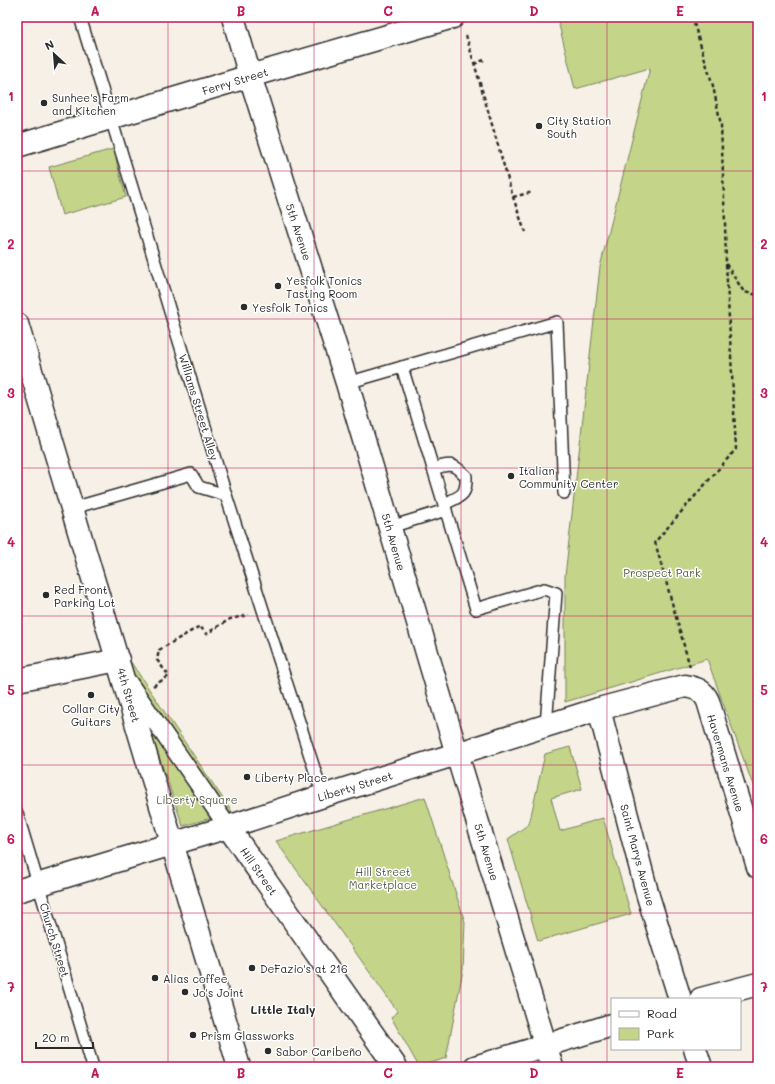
<svg xmlns="http://www.w3.org/2000/svg" width="775" height="1084" viewBox="0 0 775 1084" font-family="Mali,sans-serif">
<style>
.green{fill:#c4d58a;stroke:#78805a}
.lines{fill:none;stroke-linecap:round;stroke-linejoin:round}
.service-casing{stroke:#2b2b2b;stroke-width:14}
.pedestrian-casing{stroke:#2b2b2b;stroke-width:20}
.minor-casing{stroke:#2b2b2b;stroke-width:25}
.tertiary-casing{stroke:#2b2b2b;stroke-width:25}
.primary-casing{stroke:#2b2b2b;stroke-width:25}
.path{stroke:#2b2b2b;stroke-width:2.5;stroke-dasharray:4 3;stroke-linecap:butt}
.service{stroke:#fff;stroke-width:11}
.pedestrian{stroke:#fff;stroke-width:17}
.minor{stroke:#fff;stroke-width:22}
.tertiary{stroke:#fff;stroke-width:22}
.primary{stroke:#fff;stroke-width:22}
.grid{fill:none;stroke:#c2185b;stroke-width:1;stroke-opacity:0.55}
.poi-dot{fill:#2b2b2b;stroke:#fff;stroke-width:1.5}
.labels{text-anchor:middle;dominant-baseline:central;stroke-width:3;stroke-linejoin:round;paint-order:stroke}
.street-label{font-size:11px;fill:#2b2b2b;stroke:#fff}
.poi-label{font-size:11px;fill:#2b2b2b;stroke:#fff;text-anchor:start}
.park-label{font-size:11px;fill:#595e48;stroke:#fff}
.neighbourhood-label{font-size:12px;font-weight:bold;fill:#2b2b2b;stroke:#fff}
.neatline{fill:none;stroke:#c2185b;stroke-width:1.5}
.grid-label{font-size:13px;text-anchor:middle;font-weight:bold;fill:#c2185b}
</style>
<rect width="100%" height="100%" fill="#f7f0e7"/>
<filter id="ink" filterUnits="userSpaceOnUse"><feTurbulence type="fractalNoise" baseFrequency=".025" numOctaves="2"/><feDisplacementMap in="SourceGraphic" scale="8" xChannelSelector="R" yChannelSelector="G"/><feConvolveMatrix kernelMatrix="1 2 1 2 8 2 1 2 1" color-interpolation-filters="sRGB"/></filter>
<g filter="url(#ink)">
<!-- green -->
<g class="green">
<polygon points="557,17 758,17 758,799 707,659 565,702 565,576 600,267 650,68 575,89"/>
<polygon points="113,149 126,197 62,215 49,167"/>
<polygon points="122,649 232,812 183,826"/>
<polygon points="570,747 582,789 551,798 560,831 603,818 631,914 538,941 508,839 529,824 545,754"/>
<polygon points="425,797 465,922 463,970 446,1058 419,1067 391,1017 398,1012 276,841"/>
</g>
<g class="lines">
<!-- service casing -->
<g class="service-casing">
<g id="service">
<polyline points="80,17 226,495 323,796"/>
<polyline points="402,367 476,609 544,589 556,593 546,726"/>
<polyline points="347,383 557,322 564,493"/>
<path d="M433,469C450,463 453,463 466,476C467,496 461,496 444,504"/>
<polyline points="73,508 191,474 199,487 226,495"/>
<polyline points="390,527 446,510"/>
<polyline points="17,813 93,1067"/>
</g>
</g>
<!-- pedestrian casing -->
<g class="pedestrian-casing">
<polyline id="pedestrian" points="128,682 228,827"/>
</g>
<!-- minor casing -->
<g class="minor-casing">
<g id="minor">
<polyline points="599,709 648,896 680,999"/>
<path d="M228,827L323,796L599,709L685,686C696,688 703,690 708,701L758,867"/>
<polyline points="701,999 758,984"/>
<polyline points="695,1049 701,1067"/>
<polyline points="475,1067 612,1025"/>
</g>
</g>
<!-- tertiary casing -->
<g class="tertiary-casing">
<g id="tertiary">
<polyline points="233,17 250,76 347,383 457,754 552,1067"/>
<polyline points="17,680 118,660"/>
<polyline points="17,891 228,827 396,1067"/>
</g>
</g>
<!-- primary casing -->
<g class="primary-casing">
<g id="primary">
<polyline points="17,146 250,76 453,17"/>
<polyline points="17,324 239,1067"/>
</g>
</g>
<!-- path -->
<g class="path">
<polyline points="466,35 513,197 525,232"/>
<polyline points="474,64 484,60"/>
<polyline points="513,197 533,192"/>
<polyline points="726,264 744,292 758,295"/>
<polyline points="690,667 655,542 736,449 726,263 725,223 721,125 713,86 692,17"/>
<polyline points="153,686 169,676 157,660 159,650 200,626 206,634 230,619 249,615"/>
</g>
<!-- service -->
<use href="#service" class="service"/>
<!-- pedestrian -->
<use href="#pedestrian" class="pedestrian"/>
<!-- minor -->
<use href="#minor" class="minor"/>
<!-- tertiary -->
<use href="#tertiary" class="tertiary"/>
<!-- primary -->
<use href="#primary" class="primary"/>
</g>
</g>
<!-- grid -->
<path class="grid" d="M168,17V1067M314,17V1067M461,17V1067M607,17V1067M17,171H758M17,319H758M17,468H758M17,616H758M17,765H758M17,913H758"/>
<!-- markers -->
<g class="poi-dot">
<circle cx="44" cy="103" r="4"/>
<circle cx="539" cy="126" r="4"/>
<circle cx="278" cy="286" r="4"/>
<circle cx="244" cy="307" r="4"/>
<circle cx="511" cy="476" r="4"/>
<circle cx="46" cy="595" r="4"/>
<circle cx="91" cy="695" r="4"/>
<circle cx="247" cy="777" r="4"/>
<circle cx="252" cy="968" r="4"/>
<circle cx="155" cy="978" r="4"/>
<circle cx="185" cy="992" r="4"/>
<circle cx="193" cy="1035" r="4"/>
<circle cx="268" cy="1051" r="4"/>
</g>
<g class="labels">
<!-- street labels -->
<g class="street-label">
<text transform="translate(235 81) rotate(-17)">Ferry Street</text>
<text transform="translate(299 232) rotate(72)">5th Avenue</text>
<text transform="translate(199 407) rotate(73)">Williams Street Alley</text>
<text transform="translate(394 542) rotate(74)">5th Avenue</text>
<text transform="translate(129 695) rotate(74)">4th Street</text>
<text transform="translate(726 763) rotate(73)">Havermans Avenue</text>
<text transform="translate(355 786) rotate(-17)">Liberty Street</text>
<text transform="translate(487 852) rotate(73)">5th Avenue</text>
<text transform="translate(638 855) rotate(75)">Saint Marys Avenue</text>
<text transform="translate(259 871) rotate(55)">Hill Street</text>
<text transform="translate(55 940) rotate(73)">Church Street</text>
</g>
<!-- poi labels -->
<g class="poi-label">
<text x="52" y="97">Sunhee's Farm<tspan x="52" dy="13">and Kitchen</tspan></text>
<text x="547" y="120">City Station<tspan x="547" dy="13">South</tspan></text>
<text x="286" y="280">Yesfolk Tonics<tspan x="286" dy="13">Tasting Room</tspan></text>
<text x="252" y="307">Yesfolk Tonics</text>
<text x="519" y="470">Italian<tspan x="519" dy="13">Community Center</tspan></text>
<text x="54" y="589">Red Front<tspan x="54" dy="13">Parking Lot</tspan></text>
<text x="91" y="708" text-anchor="middle">Collar City<tspan x="91" dy="13">Guitars</tspan></text>
<text x="255" y="777">Liberty Place</text>
<text x="260" y="968">DeFazio's at 216</text>
<text x="163" y="978">Alias coffee</text>
<text x="193" y="992">Jo's Joint</text>
<text x="201" y="1035">Prism Glassworks</text>
<text x="276" y="1051">Sabor Caribeño</text>
</g>
<!-- park labels -->
<g class="park-label">
<text x="662" y="572">Prospect Park</text>
<text x="197" y="799">Liberty Square</text>
<text x="383" y="871">Hill Street<tspan x="383" dy="13">Marketplace</tspan></text>
</g>
<!-- neighbourhood labels -->
<g class="neighbourhood-label">
<text x="283" y="1009">Little Italy</text>
</g>
</g>
<!-- margin -->
<rect width="775" height="1084" fill="none" stroke="#fff" stroke-width="44"/>
<!-- legend -->
<rect x="611" y="998" width="130" height="52" fill="#ffffff" stroke="#aaaaaa"/>
<rect x="619" y="1011" width="20" height="6" fill="#ffffff" stroke="#aaaaaa"/>
<text x="647" y="1018" font-size="12" fill="#2b2b2b">Road</text>
<rect x="619" y="1028" width="20" height="12" fill="#c4d58a" stroke="#aaaaaa"/>
<text x="647" y="1038" font-size="12" fill="#2b2b2b">Park</text>
<!-- north arrow -->
<g transform="translate(54 54) rotate(334)" stroke="#ffffff" stroke-width="3" paint-order="stroke">
<path d="M0-3L7 15L0 10L-7 15Z" fill="#2b2b2b"/>
<text y="-6" font-size="11" font-weight="bold" text-anchor="middle" fill="#2b2b2b">N</text>
</g>
<!-- scale -->
<path d="M36 1042v6h57v-6" fill="none" stroke="#2b2b2b" stroke-width="2"/>
<text x="42" y="1042" font-size="12" fill="#2b2b2b" stroke="#ffffff" stroke-width="3" paint-order="stroke">20 m</text>
<rect x="22" y="22" width="731" height="1040" class="neatline"/>
<g class="grid-label">
<text x="95" y="16">A</text>
<text x="241" y="16">B</text>
<text x="388" y="16">C</text>
<text x="534" y="16">D</text>
<text x="680" y="16">E</text>
<text x="11" y="101">1</text>
<text x="764" y="101">1</text>
<text x="11" y="249">2</text>
<text x="764" y="249">2</text>
<text x="11" y="398">3</text>
<text x="764" y="398">3</text>
<text x="11" y="547">4</text>
<text x="764" y="547">4</text>
<text x="11" y="695">5</text>
<text x="764" y="695">5</text>
<text x="11" y="844">6</text>
<text x="764" y="844">6</text>
<text x="11" y="992">7</text>
<text x="764" y="992">7</text>
<text x="95" y="1078">A</text>
<text x="241" y="1078">B</text>
<text x="388" y="1078">C</text>
<text x="534" y="1078">D</text>
<text x="680" y="1078">E</text>
</g>
</svg>
